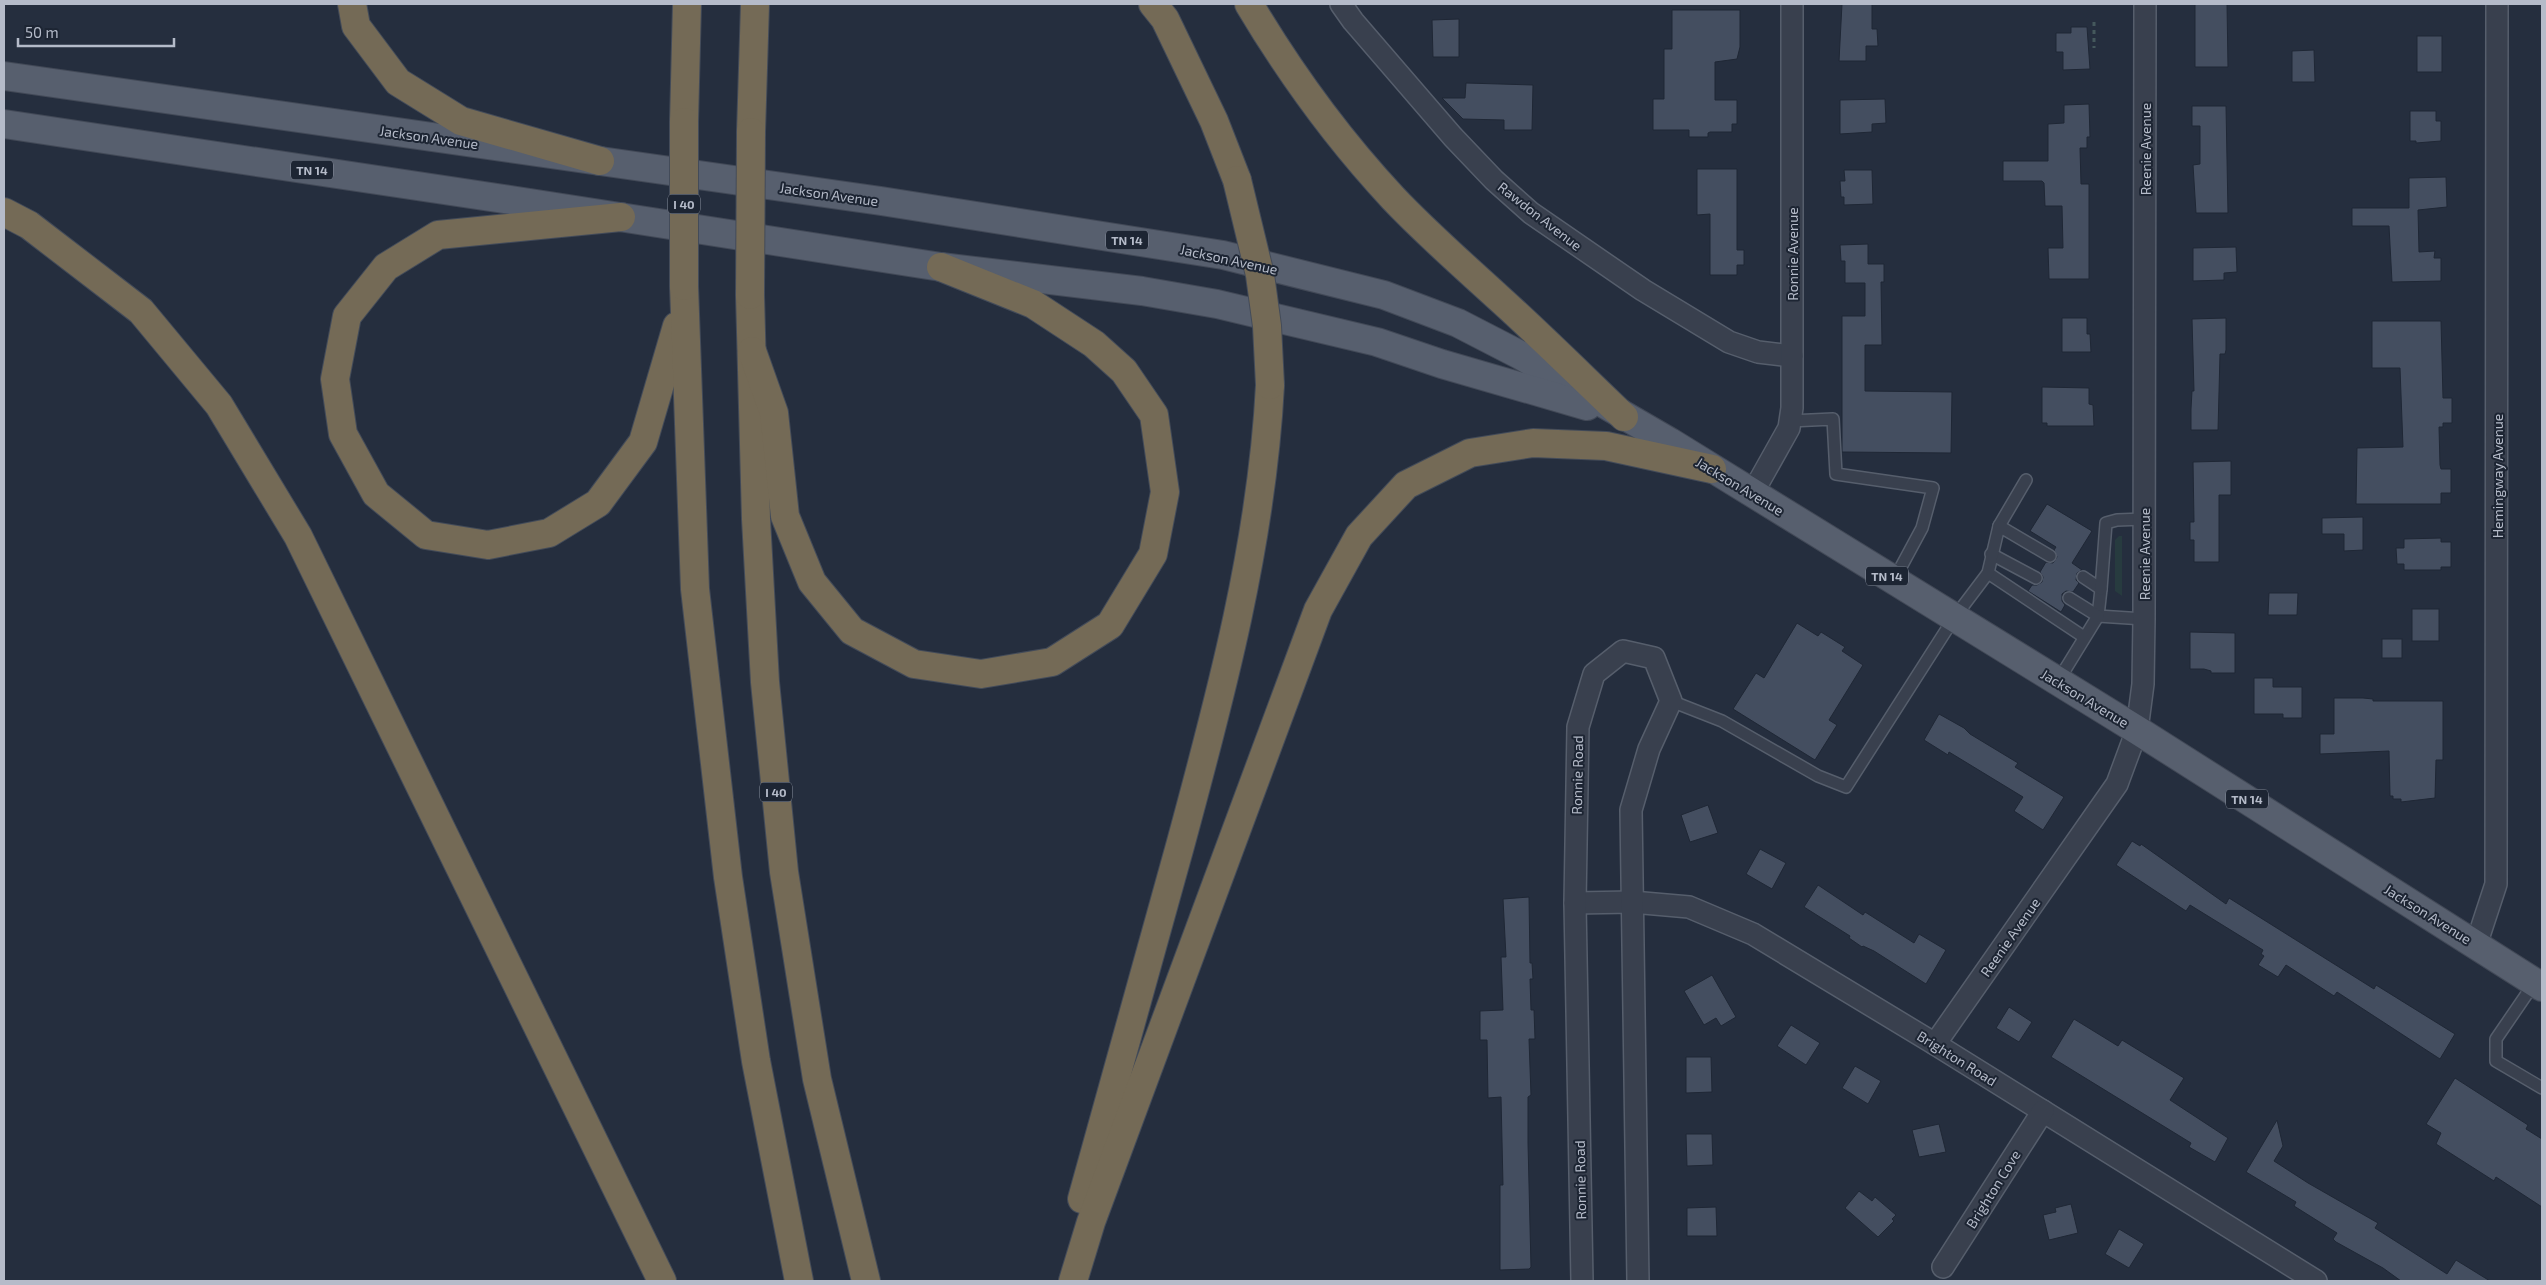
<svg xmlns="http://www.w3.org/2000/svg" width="2546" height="1285" viewBox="0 0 2546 1285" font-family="'Exo 2',sans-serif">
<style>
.green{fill:#273b3f}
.building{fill:#444e60;stroke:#1f2735}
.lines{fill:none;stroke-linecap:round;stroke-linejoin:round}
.service-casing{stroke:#565e6c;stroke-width:14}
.minor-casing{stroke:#565e6c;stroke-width:24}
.primary-casing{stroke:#424957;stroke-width:30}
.motorway-casing{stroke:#434b59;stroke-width:30}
.path{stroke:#45585c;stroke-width:3;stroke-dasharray:4 4;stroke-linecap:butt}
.service{stroke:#39404e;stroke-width:11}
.minor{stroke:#39404e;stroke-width:21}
.primary{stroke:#575f6e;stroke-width:28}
.motorway{stroke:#746a56;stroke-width:28}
.motorway-bridge-casing{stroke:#434b59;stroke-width:30;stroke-linecap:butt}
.motorway-bridge{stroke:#746a56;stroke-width:28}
.labels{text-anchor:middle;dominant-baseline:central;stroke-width:4;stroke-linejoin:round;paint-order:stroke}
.shield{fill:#1d2533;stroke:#878e9c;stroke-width:1}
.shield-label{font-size:12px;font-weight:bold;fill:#b5bbc9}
.street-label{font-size:14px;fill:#b5bbc9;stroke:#1d2533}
</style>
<rect width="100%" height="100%" fill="#252e3e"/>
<!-- green -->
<polygon class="green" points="2119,536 2122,536 2122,596 2115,591 2115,540"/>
<!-- building -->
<g class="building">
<polygon points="1842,4 1872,4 1872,29 1877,29 1878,46 1866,46 1866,61 1839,61"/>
<polygon points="2195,4 2227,4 2228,67 2195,67"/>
<polygon points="1672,10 1740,10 1740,47 1737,59 1715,62 1715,100 1737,100 1737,124 1732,124 1732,132 1710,132 1708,133 1708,137 1689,137 1689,130 1653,130 1653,99 1664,99 1664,49 1672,49"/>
<polygon points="1459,19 1459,57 1433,57 1432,20"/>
<polygon points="2071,27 2087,27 2090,69 2063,70 2063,52 2056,52 2056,33 2071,33"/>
<rect x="2417" y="36" width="25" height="36"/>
<polygon points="2314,50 2315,82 2292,82 2292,51"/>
<polygon points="1466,83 1533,85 1532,130 1504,130 1504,120 1463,119 1442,98 1465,98"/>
<polygon points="1885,99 1886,123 1872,124 1872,132 1840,134 1840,100"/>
<polygon points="2089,104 2090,137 2087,137 2087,148 2080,148 2081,184 2089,184 2089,279 2049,279 2048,248 2063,248 2062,206 2045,206 2044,183 2042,181 2003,181 2003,161 2048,161 2048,124 2064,123 2064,105"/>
<polygon points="2192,106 2226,106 2228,213 2196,213 2193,165 2200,164 2200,126 2192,126"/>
<polygon points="2410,111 2436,111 2436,121 2441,121 2441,141 2416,143 2416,141 2410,141"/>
<polygon points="1697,169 1737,169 1737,250 1744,250 1744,265 1737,265 1737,275 1710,275 1710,214 1697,215"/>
<polygon points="1844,170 1872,170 1873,204 1844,205 1844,197 1841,197 1840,181 1845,181"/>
<polygon points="2446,177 2447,207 2418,210 2419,252 2435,251 2434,258 2441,258 2441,281 2392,282 2389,226 2352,226 2352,208 2409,208 2409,178"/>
<polygon points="1868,244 1868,264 1884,264 1884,282 1881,282 1882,345 1865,345 1865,391 1952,392 1951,453 1842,452 1842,316 1865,316 1865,283 1845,283 1845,261 1841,261 1840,245"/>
<polygon points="2236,247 2237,272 2224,273 2224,280 2193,281 2193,248"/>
<polygon points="2062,318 2087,318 2087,334 2090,334 2091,352 2062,352"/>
<polygon points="2226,318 2226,350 2225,354 2220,354 2218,430 2191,430 2191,409 2192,391 2194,391 2192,319"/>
<polygon points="2372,321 2441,321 2443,398 2452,398 2452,423 2443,423 2443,427 2439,427 2440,465 2441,469 2451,469 2451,493 2441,493 2441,504 2356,504 2357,448 2403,447 2400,368 2372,368"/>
<polygon points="2042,387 2089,388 2089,404 2093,405 2094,426 2047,426 2047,423 2042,423"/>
<polygon points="2231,461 2231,495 2219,495 2219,562 2194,562 2194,540 2190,540 2190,522 2194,522 2193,462"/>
<polygon points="2047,504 2092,531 2072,563 2082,570 2077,573 2076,580 2079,583 2073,592 2066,591 2062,594 2062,601 2065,605 2061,612 2028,591 2032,585 2037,585 2042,582 2043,577 2040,572 2046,562 2053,563 2057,557 2054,550 2056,547 2030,531"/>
<polygon points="2363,517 2363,550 2344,551 2344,534 2322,534 2322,518"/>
<polygon points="2441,538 2441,542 2451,542 2451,567 2441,567 2441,570 2404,570 2404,564 2397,564 2396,548 2404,548 2404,539"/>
<polygon points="2269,593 2298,593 2297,615 2268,615"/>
<rect x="2412" y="609" width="27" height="32"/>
<polygon points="1797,623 1818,636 1821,632 1845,647 1842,651 1863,665 1829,720 1837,725 1815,760 1733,709 1756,673 1764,678"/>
<polygon points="2190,632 2235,633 2235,673 2211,673 2211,671 2204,669 2190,669"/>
<rect x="2382" y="639" width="20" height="19"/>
<polygon points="2254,678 2273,678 2273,687 2302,687 2302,718 2283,718 2283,714 2254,714"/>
<polygon points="2334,698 2363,698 2373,699 2373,701 2443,701 2443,760 2436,760 2435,798 2401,802 2401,799 2393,799 2393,796 2390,796 2389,751 2320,754 2320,734 2334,734"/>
<polygon points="1939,714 1964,728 1970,734 2018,763 2015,767 2064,797 2043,830 2014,811 2023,797 1949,752 1948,755 1924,740"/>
<polygon points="1708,805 1718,833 1690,842 1681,815"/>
<polygon points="2132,841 2140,846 2141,844 2226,904 2229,898 2374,989 2376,985 2455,1034 2440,1059 2337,992 2334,996 2286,965 2278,977 2258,965 2264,956 2261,954 2263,950 2190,905 2186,911 2116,865"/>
<polygon points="1760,849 1786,863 1772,889 1746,874"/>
<polygon points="1818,885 1863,915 1865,912 1914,943 1919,934 1946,950 1926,984 1874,951 1863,946 1862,947 1849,938 1850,936 1804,907"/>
<polygon points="1529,897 1530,963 1532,963 1533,979 1530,979 1531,1010 1534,1010 1535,1039 1529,1039 1531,1095 1528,1097 1528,1143 1531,1267 1529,1269 1500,1270 1500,1185 1503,1185 1501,1097 1488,1098 1487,1040 1480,1040 1480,1011 1503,1010 1501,957 1506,957 1503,899"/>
<polygon points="1712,975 1736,1017 1721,1026 1716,1018 1704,1025 1684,991"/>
<polygon points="2009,1007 2032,1022 2019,1042 1996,1028"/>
<polygon points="2074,1019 2118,1046 2122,1040 2184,1078 2170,1100 2228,1138 2215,1162 2189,1147 2191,1143 2051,1057"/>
<polygon points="1791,1025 1820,1043 1806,1065 1777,1046"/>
<polygon points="1686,1057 1711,1057 1712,1092 1686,1093"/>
<polygon points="1855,1066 1881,1081 1868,1104 1842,1088"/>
<polygon points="2455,1078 2528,1125 2526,1129 2542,1139 2542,1207 2496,1177 2494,1181 2436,1144 2441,1133 2426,1124"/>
<polygon points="2277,1120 2283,1146 2274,1161 2308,1183 2378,1223 2375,1228 2447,1274 2456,1260 2490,1281 2401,1281 2383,1268 2336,1242 2333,1239 2337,1233 2294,1206 2296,1202 2246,1172"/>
<polygon points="1939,1124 1946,1152 1919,1157 1912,1130"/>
<polygon points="1686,1134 1712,1134 1713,1165 1687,1166"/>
<polygon points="1859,1191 1872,1201 1875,1197 1896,1215 1892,1219 1894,1221 1878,1237 1845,1208"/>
<polygon points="2071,1204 2078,1233 2049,1240 2043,1215 2056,1212 2055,1208"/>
<polygon points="1716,1207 1717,1236 1687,1236 1687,1208"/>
<polygon points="2119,1229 2144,1244 2129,1268 2105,1254"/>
</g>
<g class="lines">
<!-- service casing -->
<g class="service-casing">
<g id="service">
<polyline points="1790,421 1833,419 1836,474 1933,488 1922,528 1894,580"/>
<polyline points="1999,526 2026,480"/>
<polyline points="1991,554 2036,578"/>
<polyline points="1988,573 2084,637"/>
<polyline points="2083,577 2101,589 2098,616 2144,619"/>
<polyline points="2101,589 2106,523 2117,520 2144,519"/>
<polyline points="2058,681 2098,616 2069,598"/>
<polyline points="1671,701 1722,721 1818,776 1846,787 1954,618 1988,573 1999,526 2050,556"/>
<polyline points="2535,982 2496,1039 2496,1061 2542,1088"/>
</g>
</g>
<!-- minor casing -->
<g class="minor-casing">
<g id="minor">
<polyline points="1341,4 1353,21 1453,137 1494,180 1531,213 1643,290 1729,342 1758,352 1792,356"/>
<polyline points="1752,494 1789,428 1792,408 1792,4"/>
<polyline points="1575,903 1632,902 1689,907 1753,934 1935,1044 2316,1281"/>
<polyline points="2476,945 2496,884 2497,4"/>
<polyline points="1935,1044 2117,784 2137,730 2143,684 2144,619 2145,4"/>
<polyline points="1943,1267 2043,1111"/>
<polyline points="1582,1281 1575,903 1578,727 1594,674 1623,651 1654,658 1671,701 1649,749 1631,810 1638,1281"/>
</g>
</g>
<!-- primary casing -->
<g class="primary-casing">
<g id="primary">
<polyline points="4,76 881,201 1223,255 1384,295 1458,323 1520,355 1670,442 2137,730 2542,987"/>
<polyline points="4,124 504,199 941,267 1142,291 1217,304 1377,342 1442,364 1587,406"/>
</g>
</g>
<!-- motorway casing -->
<g class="motorway-casing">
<g id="motorway">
<polyline points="352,4 356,26 398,82 461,121 600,161"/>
<polyline points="1153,4 1165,19 1214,121 1237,180"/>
<path d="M1249,4C1290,73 1338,139 1393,198C1427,234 1464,266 1501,300C1543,338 1583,378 1624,417"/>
<polyline points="684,122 687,4"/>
<polyline points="751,132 755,4"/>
<polyline points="4,212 29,225 141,311 219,405 298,536 662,1281"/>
<polyline points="621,217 438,235 386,267 347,316 335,379 343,434 376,494 426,535 488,545 549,533 598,503 643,442 677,326"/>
<polyline points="684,286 695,589 728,877 756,1061 799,1281"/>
<polyline points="750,295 756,519 765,682 784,872 817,1079 866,1281"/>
<polyline points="752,351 774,413 785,516 812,582 852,631 914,664 981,674 1052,662 1110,625 1153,554 1165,492 1154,415 1124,371 1094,344 1033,304 941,267"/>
<path d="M1082,1199C1115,1082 1147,964 1180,846C1221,695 1262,542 1270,385"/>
<polyline points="1073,1281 1091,1222 1318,610 1359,536 1406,485 1470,453 1533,443 1606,446 1712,469"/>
</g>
</g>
<!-- path -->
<polyline class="path" points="2094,22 2094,48"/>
<!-- service -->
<use href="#service" class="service"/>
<!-- minor -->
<use href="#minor" class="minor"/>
<!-- primary -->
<use href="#primary" class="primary"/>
<!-- motorway -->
<use href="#motorway" class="motorway"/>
<!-- motorway-bridge casing -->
<g class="motorway-bridge-casing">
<g id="motorway-bridge">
<polyline points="684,122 684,286"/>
<polyline points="1237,180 1260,275 1267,326 1270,385"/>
<polyline points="750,295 751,132"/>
</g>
</g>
<!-- motorway-bridge -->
<use href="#motorway-bridge" class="motorway-bridge"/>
</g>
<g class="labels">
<!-- shield labels -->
<g class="shield">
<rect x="291" y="160.5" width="42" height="19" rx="4"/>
<rect x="668" y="194.5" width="32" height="19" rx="4"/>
<rect x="1106" y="230.5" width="42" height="19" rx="4"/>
<rect x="1866" y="566.5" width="42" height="19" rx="4"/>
<rect x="760" y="782.5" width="32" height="19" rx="4"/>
<rect x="2226" y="789.5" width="42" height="19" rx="4"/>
</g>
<g class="shield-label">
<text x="312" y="170">TN 14</text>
<text x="684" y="204">I 40</text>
<text x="1127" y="240">TN 14</text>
<text x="1887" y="576">TN 14</text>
<text x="776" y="792">I 40</text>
<text x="2247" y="799">TN 14</text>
</g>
<!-- street labels -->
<g class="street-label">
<text transform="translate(429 137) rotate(8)">Jackson Avenue</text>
<text transform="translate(2145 149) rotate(-90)">Reenie Avenue</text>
<text transform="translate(829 194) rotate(8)">Jackson Avenue</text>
<text transform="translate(1540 216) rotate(38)">Rawdon Avenue</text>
<text transform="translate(1792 254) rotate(-90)">Ronnie Avenue</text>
<text transform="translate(1229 259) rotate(12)">Jackson Avenue</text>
<text transform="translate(2497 476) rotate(-90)">Hemingway Avenue</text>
<text transform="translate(1740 486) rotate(31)">Jackson Avenue</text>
<text transform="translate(2144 554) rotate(-90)">Reenie Avenue</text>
<text transform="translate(2085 698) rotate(31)">Jackson Avenue</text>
<text transform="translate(1577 775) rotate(-89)">Ronnie Road</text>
<text transform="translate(2428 914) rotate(32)">Jackson Avenue</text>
<text transform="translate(2010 937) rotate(-55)">Reenie Avenue</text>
<text transform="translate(1957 1058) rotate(32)">Brighton Road</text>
<text transform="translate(1580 1180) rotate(-91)">Ronnie Road</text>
<text transform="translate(1993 1189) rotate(-58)">Brighton Cove</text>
</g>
</g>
<!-- border -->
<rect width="2546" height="1285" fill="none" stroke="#b5bbc9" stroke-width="10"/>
<!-- scale -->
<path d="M18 38v8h156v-8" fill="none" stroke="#b5bbc9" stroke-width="2.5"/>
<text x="25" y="38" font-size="15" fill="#b5bbc9" stroke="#1d2533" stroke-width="4" paint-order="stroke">50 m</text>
</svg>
